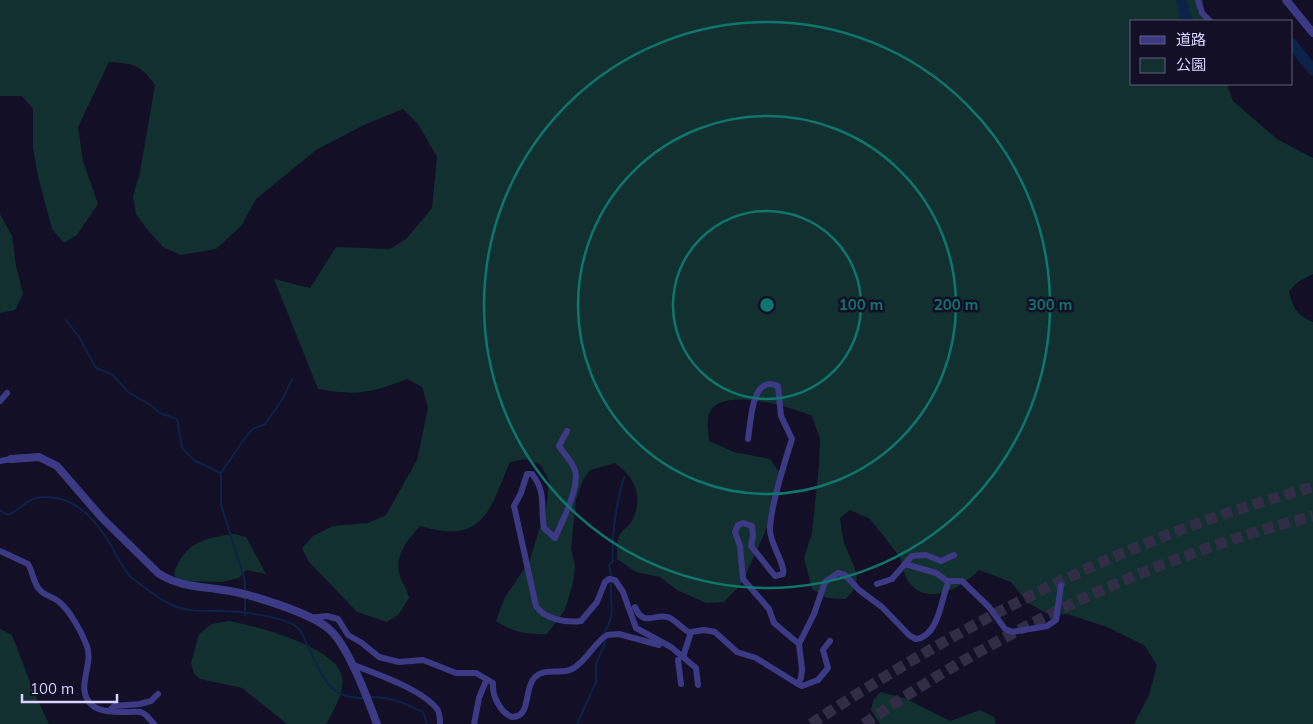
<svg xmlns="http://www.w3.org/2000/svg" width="1313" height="724" viewBox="0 0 1313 724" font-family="Mulish,'Noto Sans JP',sans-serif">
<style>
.green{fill:#12302f}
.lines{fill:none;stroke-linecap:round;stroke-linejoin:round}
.stream{stroke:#0c2248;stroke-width:2}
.river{stroke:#0c2248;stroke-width:11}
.motorway-tunnel{stroke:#312d47;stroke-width:11;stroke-dasharray:11 5.5;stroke-linecap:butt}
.minor{stroke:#3d3a85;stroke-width:6}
.tertiary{stroke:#3d3a85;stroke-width:8}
.ring{fill:none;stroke:#0f766e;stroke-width:2.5}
.centre{fill:#0f766e;stroke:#130f26;stroke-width:2.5}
.ring-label{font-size:15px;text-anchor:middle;font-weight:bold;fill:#0f766e;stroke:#130f26;stroke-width:5;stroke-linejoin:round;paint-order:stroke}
</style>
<rect width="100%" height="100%" fill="#130f26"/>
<!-- green -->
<g class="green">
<path d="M0,0H1203L1204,21H1132V84H1227L1233,101L1277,139L1313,158V274L1298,282L1289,291C1292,306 1297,316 1313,322V724H1134L1149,695L1157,665L1144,645L1107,627L1067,614L1050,615L1028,603L1011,582L979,570C962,587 928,608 909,582C902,573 904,565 899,556L870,519L850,510L840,518C841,526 842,534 844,542C851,564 868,580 845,599L827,598L812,589L804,558L812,533L819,466L820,439L812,416C792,407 719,385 709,414C706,421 709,434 709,441L734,452L770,459L779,472L769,523L742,583L724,602L706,603L677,590L660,577L636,572L617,559C618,552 616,541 619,536C622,530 629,526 632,521C644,496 635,478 615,463L590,470L583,480L576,499L571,549L575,566L573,583L565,610L547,634C528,635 512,632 496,621L504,599L530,560L547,503L549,481L541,465L525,459L510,462C489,511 484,545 420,526C410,537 395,554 399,572C400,579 407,588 409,598L398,615L387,622L357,612L309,562L302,548L313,536L333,526L368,523L386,515L417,460L428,408L422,387L407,379C371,393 357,396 318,389L274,279L310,288L336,247L390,249L406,239L432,208L437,157L418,124L403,109L364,125L316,150L256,199L241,226L216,249L181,255L163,247L146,228L136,214L133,197L140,172L155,85C140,64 134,64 109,62L78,127L83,161L98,204L77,235L64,243L52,229L38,176L33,148V109L22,96H0Z"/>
<polygon points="0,214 12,236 16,266 23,294 15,310 0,313"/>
<path d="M234,534L246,537L266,574L246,570L239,578L222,582L177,581L174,573C185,542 204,538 234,534Z"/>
<path d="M229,621C256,626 338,647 342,677C345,693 333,711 326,724H287L242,688L200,679L194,674L191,663L199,634L212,624Z"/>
<polygon points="0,629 12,635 35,695 49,724 0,724"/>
<polygon points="880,692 904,698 950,721 980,710 994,717 996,724 880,724 871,710 873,701"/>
</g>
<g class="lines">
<!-- stream -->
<g class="stream">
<polyline points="0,229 0,230"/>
<polyline points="66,320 79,337 96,368 112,374 128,392 152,406 160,413 177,419 182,448 195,461 221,473"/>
<path d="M0,510L7,515C18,512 26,500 36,498C72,492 94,517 111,545C117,556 122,568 131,577C142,586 159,599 172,605C188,612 203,611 220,611C238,611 279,616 294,625C300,628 303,634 305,640C320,669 325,700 364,698"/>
<path d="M611,576L609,564L613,561C611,540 617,498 624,477"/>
<polyline points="245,592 245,581 221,505 221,473 244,439 253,429 265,424 282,400 292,379"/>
<polyline points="245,597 245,615"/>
<path d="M605,631C617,611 609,604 611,584"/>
<path d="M369,697C390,696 404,703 423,712L427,724"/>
<polyline points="577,724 596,682 596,664 606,641"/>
</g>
<!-- river -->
<g class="river">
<polyline points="1182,0 1185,18 1188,21"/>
<polyline points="1292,44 1313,70"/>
</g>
<!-- motorway-tunnel -->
<g class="motorway-tunnel">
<path d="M811,724C967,620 1132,536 1313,487"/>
<path d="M864,724C999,630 1154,557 1313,516"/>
</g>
<!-- minor -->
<g class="minor">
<polyline points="1198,0 1202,13 1210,21"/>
<polyline points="0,401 7,393"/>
<path d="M567,431L559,446C564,454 572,461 575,470C580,488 562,521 555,538L544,528C540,507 547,493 532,474H527L521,493L514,506L536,606C544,619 566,623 581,621L597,602L605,582L609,579L615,580L623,592L636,628L671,647L696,668L698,685"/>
<path d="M748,439C751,422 751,374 778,386L781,416L792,439C785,461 770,507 770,530C770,544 786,565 783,574L775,576L751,546L753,536L752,526L743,523L738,525L735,532L740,546L743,579L769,609L774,623L799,644"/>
<polyline points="0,461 11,459"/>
<path d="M0,551L28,564C33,572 33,582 39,589C44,596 52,596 58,601C70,610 82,633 87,646C94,666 74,689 92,705C103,715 127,711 141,712L146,715L154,724"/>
<polyline points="905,564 912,556 926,555 941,561 954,555"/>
<polyline points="877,584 892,579 905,564 936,573 947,581"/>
<path d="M635,607C644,629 657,611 670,618C677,622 683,629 690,633"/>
<path d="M309,618L327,616L338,619L348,635L362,643L379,657L399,662L423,660L456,673H476L493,683C492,696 500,712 512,717C532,717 523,689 535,677C546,667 560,675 572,669C586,662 594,643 607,635L619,634L659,645"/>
<path d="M683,657L691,632L704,630L715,632L737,652L756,658L798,684L801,678L802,669L799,644L814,614L825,582L838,573L845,575L859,590L882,607L910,636L916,639C940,636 941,596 949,581H962L989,607L1005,629L1012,632L1036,628L1047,626L1056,620L1061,585"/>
<polyline points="678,660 681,684"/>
<path d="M351,664C374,673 422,689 437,709C440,713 440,719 440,724"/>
<polyline points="798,684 802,686 818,680 828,668 823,650 830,641"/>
<polyline points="110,710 114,706 140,704 151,701 158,694"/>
<polyline points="474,724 479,698 486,681"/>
</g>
<!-- tertiary -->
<g class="tertiary">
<polyline points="1286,0 1313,33"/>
<path d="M11,459L39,457L57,466L102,518L158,573C179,587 199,586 223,590C248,593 311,613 329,629C348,645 368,700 377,724"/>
</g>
</g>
<!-- distance rings -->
<g class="ring">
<circle cx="767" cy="305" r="94"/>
<circle cx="767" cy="305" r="189"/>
<circle cx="767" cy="305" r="283"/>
</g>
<circle cx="767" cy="305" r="8" class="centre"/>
<g class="ring-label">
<text x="861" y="310">100 m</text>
<text x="956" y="310">200 m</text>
<text x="1050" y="310">300 m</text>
</g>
<!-- legend -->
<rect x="1130" y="20" width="162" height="65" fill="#130f26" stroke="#625e7d"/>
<rect x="1140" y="36" width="25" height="8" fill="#3d3a85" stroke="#625e7d"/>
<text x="1176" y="45" font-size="15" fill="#d9d4ff">道路</text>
<rect x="1140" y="58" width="25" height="15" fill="#12302f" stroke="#625e7d"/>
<text x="1176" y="70" font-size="15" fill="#d9d4ff">公園</text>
<!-- scale -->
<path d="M22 694v8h95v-8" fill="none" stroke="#d9d4ff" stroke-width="2.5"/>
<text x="30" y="694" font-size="15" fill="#d9d4ff" stroke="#130f26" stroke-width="4" paint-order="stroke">100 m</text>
</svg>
